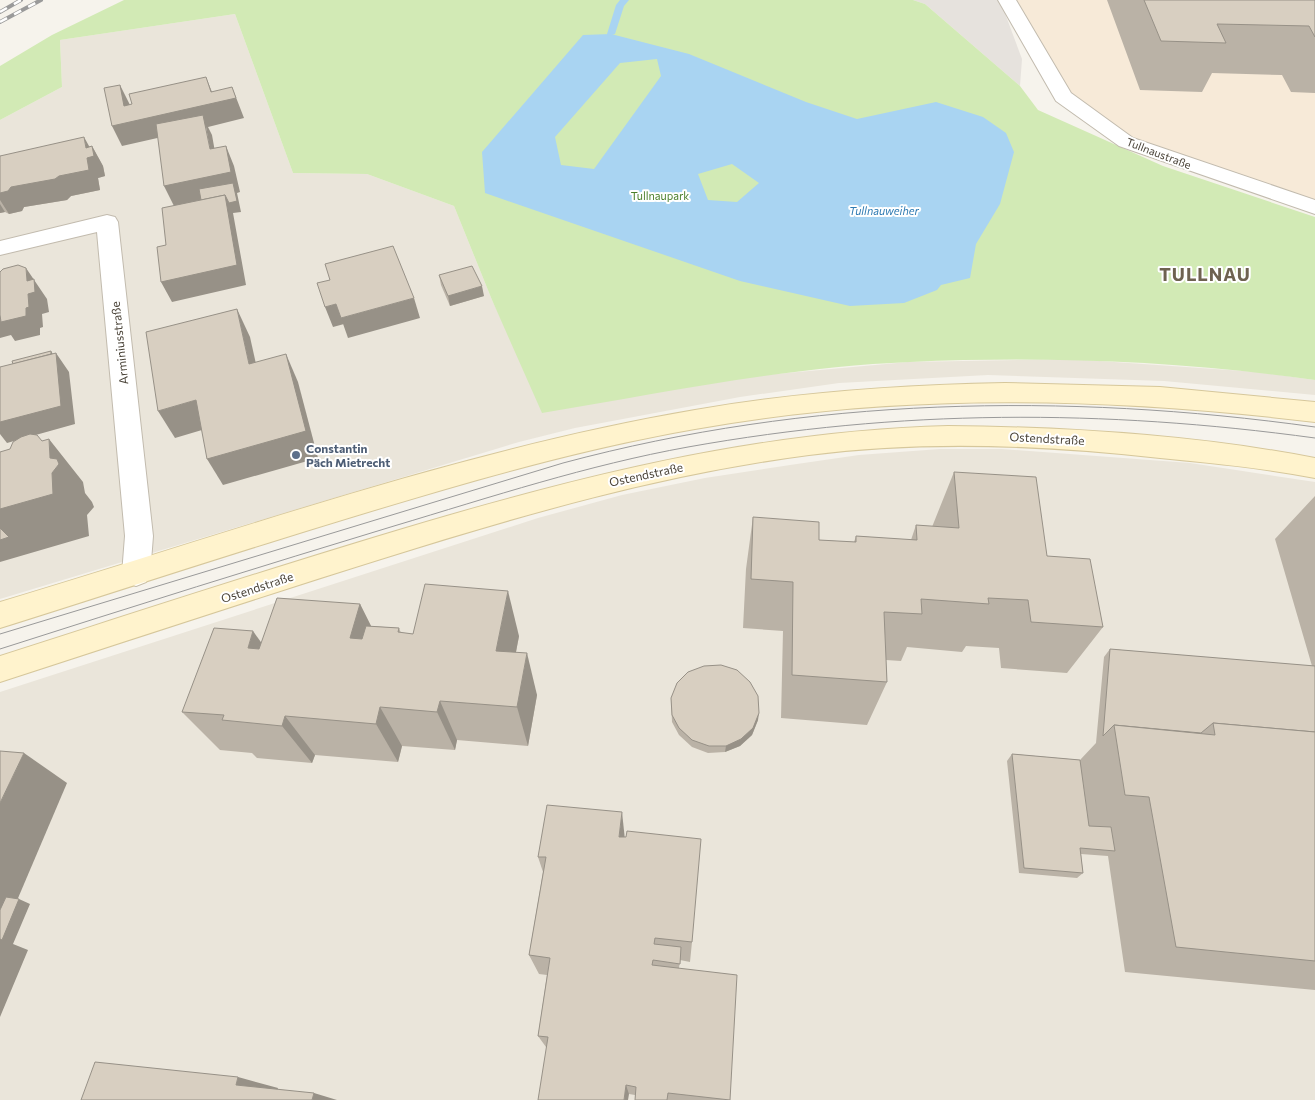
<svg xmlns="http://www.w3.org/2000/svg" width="1315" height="1100" viewBox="0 0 1315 1100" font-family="Commissioner,sans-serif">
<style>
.residential{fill:#eae5da}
.commercial{fill:#f7ead8}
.industrial{fill:#e6e2dd}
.green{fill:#d2eab5}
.water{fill:#a9d4f2;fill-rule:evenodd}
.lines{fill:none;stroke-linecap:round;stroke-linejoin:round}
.stream{fill:#a9d4f2;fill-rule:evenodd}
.minor-casing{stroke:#c2bbae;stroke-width:2}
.secondary-casing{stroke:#d6c79b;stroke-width:2}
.minor{fill:#fff;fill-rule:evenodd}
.secondary{fill:#fff3cd;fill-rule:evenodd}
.tram{stroke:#9a9a9a;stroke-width:1}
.rail-casing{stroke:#9a9a9a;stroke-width:4}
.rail{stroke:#fff;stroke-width:2.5;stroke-dasharray:8;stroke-linecap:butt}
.wall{fill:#bab2a6}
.shaded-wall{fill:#979187}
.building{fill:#d8cfc1;stroke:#979187}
.service-dot{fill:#5c6f8a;stroke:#fff;stroke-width:2}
.labels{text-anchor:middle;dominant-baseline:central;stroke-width:4;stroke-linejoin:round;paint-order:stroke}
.far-street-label{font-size:11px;fill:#4b4439;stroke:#fff}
.far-park-label{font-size:11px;fill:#4a7f2a;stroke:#fff}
.far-water-label{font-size:11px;font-style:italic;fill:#2e7ab2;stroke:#fff}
.street-label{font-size:12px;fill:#4b4439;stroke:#fff}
.service-label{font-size:12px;font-weight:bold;fill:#4e5e75;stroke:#fff;text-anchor:start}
.district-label{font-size:18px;font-weight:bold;letter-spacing:1px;fill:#6e6250;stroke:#fff}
</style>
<rect width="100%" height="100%" fill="#f6f3ec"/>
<!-- residential -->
<g class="residential">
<polygon points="235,14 293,173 367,174 454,206 492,300 510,338 765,375 908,362 1071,359 1258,372 1315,380 1315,395 1164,381 988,375 839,383 740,397 575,428 519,442 0,599 0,120 62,87 60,40"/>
<polygon points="940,449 1002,449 1190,463 1315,482 1315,1100 0,1100 0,692 538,518 622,495 705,478 790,465 859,455"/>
</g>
<!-- commercial -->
<polygon class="commercial" points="1016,0 1315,0 1315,201 1139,140 1120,130 1083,105 1066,88 1054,73"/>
<!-- industrial -->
<polygon class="industrial" points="913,0 1000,0 1022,59 1020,86 925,4"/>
<!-- green -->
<path class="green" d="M124,0H913L925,4L1020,86L1038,110L1163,166L1315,217V380C1181,361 1045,356 910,362C786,367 664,393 542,413L492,300L454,206L367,174L293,173L235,14L60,40L62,87L0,120V66L52,35Z"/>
<!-- water -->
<path class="water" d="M611,34L689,54L806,102L857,119L936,102L983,117L1006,133L1014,152L1000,204L976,244L970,278L941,285L937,290L904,303L850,306L740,281L485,193L482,152L583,35ZM657,59L661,76L594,169L561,165L555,137L620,63ZM732,164L759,183L737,202L708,200L698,174Z"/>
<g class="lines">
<!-- stream -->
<polygon class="stream" points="620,0 629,0 624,6 615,34 608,36 607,34 616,5"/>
<!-- minor casing -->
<g class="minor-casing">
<g id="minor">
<polygon points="998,0 1016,0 1071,93 1133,138 1315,200 1315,214 1119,146 1056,101"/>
<polygon points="107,215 115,217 118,222 153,536 150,574 146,582 136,586 126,582 122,574 125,536 97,232 0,255 0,241"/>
</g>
</g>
<!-- secondary casing -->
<g class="secondary-casing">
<g id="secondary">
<path d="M1005,383L1160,387L1315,402V422C1108,397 901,392 695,429C580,449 467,482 355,516C236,552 118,591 0,628V602C228,534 460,450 695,410C798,392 901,385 1005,383Z"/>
<path d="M948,426C1070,427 1195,435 1315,458V478C1264,468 1212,463 1160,458C1044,445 925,440 809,455C663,474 521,515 381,559C253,599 127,641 0,682V656C125,616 250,575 376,537C563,480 752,431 948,426Z"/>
</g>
</g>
<!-- minor -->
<use href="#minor" class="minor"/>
<!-- secondary -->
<use href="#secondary" class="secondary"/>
<!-- tram -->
<g class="tram">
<path d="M0,634L563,463C809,397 1064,392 1315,427"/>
<path d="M0,649C131,607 262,566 394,526C491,497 588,465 688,447C901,409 1102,409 1315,438"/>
</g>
<!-- rail casing -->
<g class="rail-casing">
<g id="rail">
<polyline points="0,12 21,0"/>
<polyline points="0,22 41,0"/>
</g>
</g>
<!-- rail -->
<use href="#rail" class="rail"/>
</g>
<!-- wall -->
<g class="wall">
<polygon points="1107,0 1315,0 1315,93 1291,92 1282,75 1212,73 1202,92 1140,90"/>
<polygon points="92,146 103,166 105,176 98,178 100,190 71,196 67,200 24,207 22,211 9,214 5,212 0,213 0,156"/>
<polygon points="439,275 484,296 450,306 441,285"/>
<polygon points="954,472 1047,556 1103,627 1067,673 1001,668 999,648 966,646 962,652 907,647 901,661 886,660 887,682 867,725 781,718 783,631 743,628 746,569 753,517 819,540 854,542 856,536 911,540 916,525 932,527"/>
<polygon points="1315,496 1315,990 1125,972 1108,856 1081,854 1083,873 1077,878 1019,873 1007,761 1012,754 1080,760 1096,743 1104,657 1110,649 1312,666 1275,539"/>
<polygon points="360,604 371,626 399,628 401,633 413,634 519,636 516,652 537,695 528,746 457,740 455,750 402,746 398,762 315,755 312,763 257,758 252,753 220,750 182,712 262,642"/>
<polygon points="671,698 758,720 752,735 740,746 725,752 708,753 692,747 679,735 672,722"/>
<polygon points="624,837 692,942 690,962 680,960 679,968 730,1100 635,1100 635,1095 629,1094 546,1047 538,1036 547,975 539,974 529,955 543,872 538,857"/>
</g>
<!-- shaded-wall -->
<g class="shaded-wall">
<polygon points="206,77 214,97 232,87 244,118 208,127 212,135 218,169 210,149 206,127 122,146 112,126 120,85 130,105 211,92"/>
<polygon points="84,137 94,155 92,146 103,166 105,176 98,178 100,190 71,196 67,200 24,207 22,211 9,214 0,200 0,193 86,148"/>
<polygon points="226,146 234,166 240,192 237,193 241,212 233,213 246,285 172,302 161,282 174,206 164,186"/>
<polygon points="0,204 5,212 0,213"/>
<polygon points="26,268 47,299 49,312 42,314 43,327 40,328 40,335 15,341 11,335 0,338 0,315 26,308 27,281"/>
<polygon points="482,286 484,296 450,306 448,296"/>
<polygon points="414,298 420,318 348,338 341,318"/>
<polygon points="336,304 344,324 333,327 325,307"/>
<polygon points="237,309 250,337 262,391 249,364"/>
<polygon points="51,351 56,359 56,353 69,372 75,424 7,443 0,434 0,422 21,384"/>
<polygon points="286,354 298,382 318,458 223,485 207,459"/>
<polygon points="196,400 212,427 175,438 158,411"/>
<polygon points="49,439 83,482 85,493 92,502 94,507 87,515 89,536 0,562 0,509 50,458"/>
<polygon points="508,591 519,636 508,693 496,651"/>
<polygon points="360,604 382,648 350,638"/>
<polygon points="253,631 284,674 248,648"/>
<polygon points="527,653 537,695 528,746 517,707"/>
<polygon points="440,701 457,740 455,750 437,712"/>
<polygon points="380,707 402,746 398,762 376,724"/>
<polygon points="759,713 758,720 752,735 740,746 725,752 726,746"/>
<polygon points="285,716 315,755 312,763 282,726"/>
<polygon points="24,753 67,783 7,924 0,921 0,803"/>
<polygon points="622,812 625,840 619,837"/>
<polygon points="19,899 30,904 13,944 28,950 0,1017 0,939"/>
<polygon points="238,1077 278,1088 276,1095 236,1085"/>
<polygon points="626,1085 629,1094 628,1100 624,1100"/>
<polygon points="314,1093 337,1100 312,1100"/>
</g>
<!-- building -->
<g class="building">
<polygon points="1144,0 1315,0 1315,37 1309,26 1217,24 1226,43 1161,41"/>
<polygon points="206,77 211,92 232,87 236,98 112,126 104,88 120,85 124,106 132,104 129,94"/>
<polygon points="203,115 210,149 226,146 231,172 164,186 156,124"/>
<polygon points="84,137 86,148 92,146 94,156 87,158 89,170 59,176 55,179 11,187 8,191 0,193 0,156"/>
<polygon points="233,183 237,201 229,203 225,195 201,200 199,189"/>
<polygon points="225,195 237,265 161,282 157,247 166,245 162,208"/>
<polygon points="393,246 414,298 341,318 336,304 325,307 317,283 330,280 325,264"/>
<polygon points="18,265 26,268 27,281 34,279 35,292 28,294 29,307 26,308 26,316 1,322 0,315 0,272 3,269"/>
<polygon points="472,266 482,286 448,296 439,275"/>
<polygon points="237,309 249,364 286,354 306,431 207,459 196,400 158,411 146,332"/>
<polygon points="51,351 51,354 13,364 12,361"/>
<polygon points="56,353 61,406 0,422 0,367"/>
<polygon points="30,434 37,435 42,441 49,439 50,458 57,459 59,464 52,473 53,494 0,509 0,452 10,449 13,442 21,437"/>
<polygon points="954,472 1036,477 1047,556 1090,559 1103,627 1031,622 1028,600 988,598 989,604 921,599 922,614 884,612 887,682 792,675 793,582 751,579 753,517 819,522 819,540 856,542 856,536 917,540 916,525 959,528"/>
<polygon points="0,528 9,537 0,540"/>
<polygon points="425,584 508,591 496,651 527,653 517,707 440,701 437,712 380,707 376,724 285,716 282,726 222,720 224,715 182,712 214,628 253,631 248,648 259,649 277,598 360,604 350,638 362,639 366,626 399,628 398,632 413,634"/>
<polygon points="1110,649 1315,666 1315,732 1213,723 1201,733 1114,725 1103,736"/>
<polygon points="721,665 737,670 750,682 758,696 759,713 753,728 741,739 726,746 709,746 692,740 679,728 672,715 671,698 677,683 688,672 704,666"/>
<polygon points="1213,723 1315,732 1315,961 1176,947 1149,797 1125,795 1114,725 1215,735"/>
<polygon points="0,751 24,753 0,803"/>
<polygon points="1012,754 1080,760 1089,826 1111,827 1115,851 1080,848 1083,873 1024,868"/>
<polygon points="547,805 622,812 619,837 626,837 627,831 701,839 692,942 655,938 654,944 681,947 680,964 653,960 652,965 737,975 730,1100 668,1093 667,1100 635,1100 636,1087 626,1085 624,1100 538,1100 548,1037 538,1036 550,958 529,955 546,857 538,857"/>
<polygon points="6,897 19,899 2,940 0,939 0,910"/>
<polygon points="95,1062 238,1077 236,1085 314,1093 312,1100 81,1100"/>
</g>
<!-- markers -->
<circle class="service-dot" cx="296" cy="455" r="5"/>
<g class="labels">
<!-- far-street labels -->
<g class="far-street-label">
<text transform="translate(1159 153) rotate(21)">Tullnaustraße</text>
</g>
<!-- far-park labels -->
<g class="far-park-label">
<text x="660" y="195">Tullnaupark</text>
</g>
<!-- far-water labels -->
<g class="far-water-label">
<text x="884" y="210">Tullnauweiher</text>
</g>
<!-- street labels -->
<g class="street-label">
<text transform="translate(119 343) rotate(-96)">Arminiusstraße</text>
<text transform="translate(1047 438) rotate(3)">Ostendstraße</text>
<text transform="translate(646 474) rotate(-12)">Ostendstraße</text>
<text transform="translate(257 587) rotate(-18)">Ostendstraße</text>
</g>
<!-- service labels -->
<g class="service-label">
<text x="306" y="448">Constantin<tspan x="306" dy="14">Päch Mietrecht</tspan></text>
</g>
<!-- district labels -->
<g class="district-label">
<text x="1205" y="274">TULLNAU</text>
</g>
</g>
</svg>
